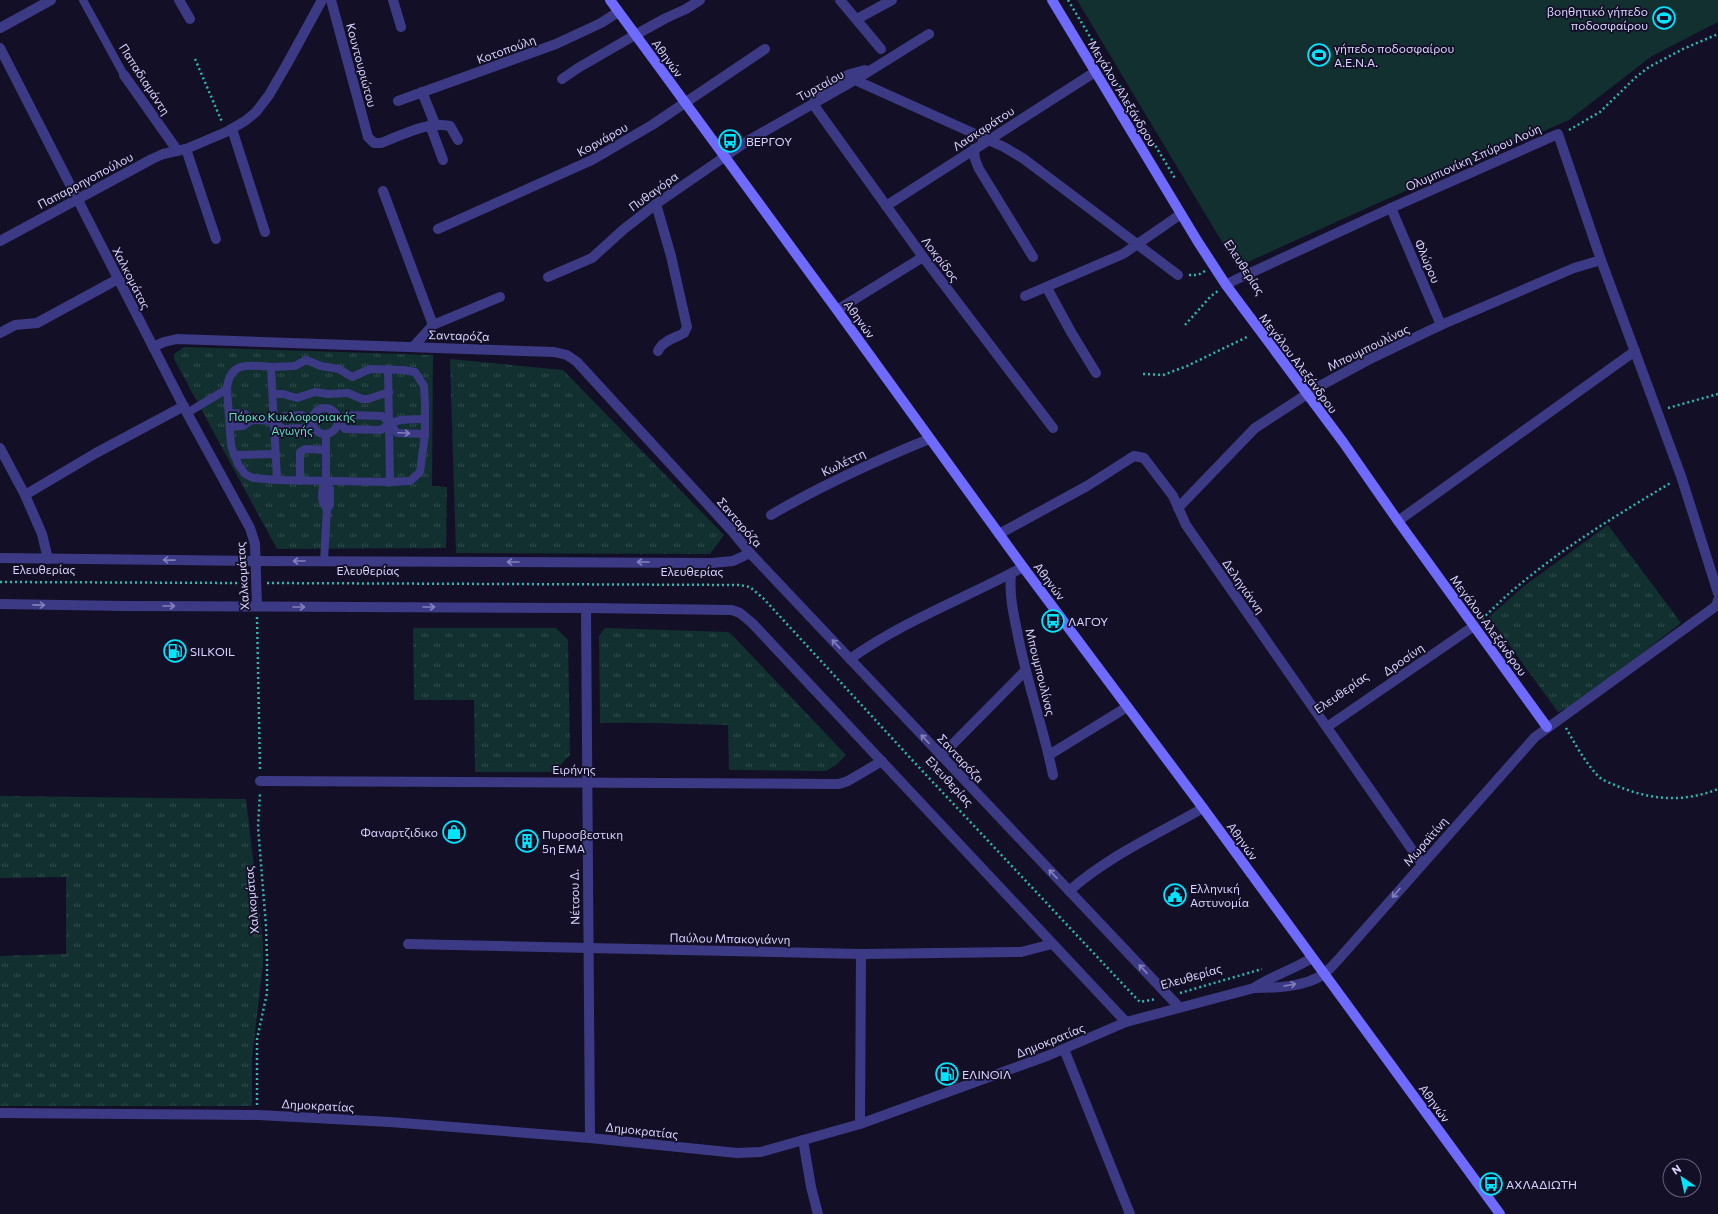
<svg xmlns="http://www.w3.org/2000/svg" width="1718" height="1214" viewBox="0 0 1718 1214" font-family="Commissioner,sans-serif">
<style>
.grass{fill:url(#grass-tufts)}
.pitch{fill:#12302f}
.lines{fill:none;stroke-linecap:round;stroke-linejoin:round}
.path{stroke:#2fb8b0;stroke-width:2.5;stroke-dasharray:2 3;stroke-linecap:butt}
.lane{stroke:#3d3a85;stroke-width:8}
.street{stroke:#3d3a85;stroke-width:10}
.secondary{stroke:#6f6bff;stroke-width:10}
.oneway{stroke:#837fbc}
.labels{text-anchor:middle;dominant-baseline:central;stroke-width:3.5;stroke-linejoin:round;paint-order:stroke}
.poi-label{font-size:12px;fill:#d9d4ff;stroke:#130f26;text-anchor:start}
.street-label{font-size:12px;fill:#d9d4ff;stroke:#130f26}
.park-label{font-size:12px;fill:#5fe0c0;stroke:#130f26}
</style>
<defs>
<pattern id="grass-tufts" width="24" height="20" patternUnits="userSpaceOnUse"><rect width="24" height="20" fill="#12302f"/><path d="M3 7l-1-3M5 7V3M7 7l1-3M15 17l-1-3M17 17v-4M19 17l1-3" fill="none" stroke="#344d4e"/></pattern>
</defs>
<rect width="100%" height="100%" fill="#130f26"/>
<!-- grass -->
<g class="grass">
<polygon points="184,347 433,355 432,486 447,487 446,548 277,549 174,359 174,354"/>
<polygon points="450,359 563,370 724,535 710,554 456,553"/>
<polygon points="1608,525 1681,623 1586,697 1572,706 1558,712 1489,617 1524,586"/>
<polygon points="413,628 556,628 568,640 570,755 554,772 475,772 474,700 414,700"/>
<path d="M605,628L728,632L734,637L846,755L836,765L826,771L729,770L728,725C685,724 643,722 600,723L599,636Z"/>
<polygon points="0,796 246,799 263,943 263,965 252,1058 252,1106 0,1106 0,956 66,954 66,877 0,878"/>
</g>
<!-- pitch -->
<polygon class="pitch" points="1077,0 1718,0 1718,22 1652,56 1569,120 1378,203 1237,267"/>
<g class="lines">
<!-- path -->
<g class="path">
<polyline points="1068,0 1176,180"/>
<polyline points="195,59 222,122"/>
<polyline points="1569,130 1600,112 1636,77 1649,67 1683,49 1718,34"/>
<polyline points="1189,275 1198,275 1205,271"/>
<polyline points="1185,325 1211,296 1218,291"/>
<polyline points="1143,374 1163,375 1187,366 1249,336"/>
<polyline points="1668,408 1718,394"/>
<polyline points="0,582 246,583"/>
<polyline points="267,583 739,585 750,587 763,598 914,762 1133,995 1140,1002 1156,999"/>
<polyline points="257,617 260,770"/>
<path d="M1482,619C1494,608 1505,596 1518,586C1565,546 1619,514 1672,482"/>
<path d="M1566,728C1575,744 1585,762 1598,776C1603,781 1611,783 1617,786C1651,800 1683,803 1718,789"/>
<polyline points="1180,993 1262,969"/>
<polyline points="257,1105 257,1039 267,993 267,958 266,926 258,827 260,793"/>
</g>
<!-- lane -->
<g class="lane">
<polyline points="83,0 124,75"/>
<polyline points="271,367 295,366 306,360 321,366 339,369 352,377 370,369 403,370 415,372 424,386 425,403 425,434 420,472 410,481 390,482"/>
<polyline points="273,394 283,394 297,398 315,392 328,394 348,393 362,399 368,399 389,392"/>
<circle cx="325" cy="421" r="13"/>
<polyline points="187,413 227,389"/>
<polyline points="230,413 245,414 252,420"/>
<polyline points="230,427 243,426 252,420 274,421 285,416 302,415 312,422 304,428 283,429 274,421"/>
<path d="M425,434L397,433L389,422L382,416L347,415L338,420L345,429L381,430C395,417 407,420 425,419"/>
<polyline points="234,455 276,454"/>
<path d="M277,480L271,367C249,365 229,361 227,389L231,446L238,464L245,474L253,478L277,480L390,482L388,369"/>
<polyline points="300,481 300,452 305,449 326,450"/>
<path d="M326,481C321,490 320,501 327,509"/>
<polyline points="324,561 327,509 330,505 330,489 326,481 326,435"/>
</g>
<!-- street -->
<g class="street">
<polyline points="179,0 190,19"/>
<path d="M331,0L368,137L374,143H381C403,135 427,121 450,126L458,140"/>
<polyline points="393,0 401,27"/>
<polyline points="840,0 881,49"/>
<polyline points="857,19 892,0"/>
<polyline points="0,28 51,0"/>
<polyline points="0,48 187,413 250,528 255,544 257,606"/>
<polyline points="124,75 177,150"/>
<polyline points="562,79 578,68 635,35 666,18 686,9 700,0"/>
<polyline points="855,80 1004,147 1024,159 1178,275"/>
<polyline points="422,92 435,124"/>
<polyline points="810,94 850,74 865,70"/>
<polyline points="398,101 556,44 601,23 618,12"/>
<polyline points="813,104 923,257 1053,428"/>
<polyline points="430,125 443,160"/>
<polyline points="232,129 265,232"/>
<polyline points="186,149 216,239"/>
<polyline points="974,149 975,159 979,169 1033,257"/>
<polyline points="383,191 433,325 413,347"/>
<path d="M656,204L671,256L687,327L684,333C675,338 662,341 658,351"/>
<polyline points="886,206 1095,72"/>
<polyline points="1391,208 1441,325"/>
<polyline points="438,229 592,160 652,125 765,49"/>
<polyline points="0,241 152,159 163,154 186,149 226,132 245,121 256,112 269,95 287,64 322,0"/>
<polyline points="548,277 592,258 624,229 656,204 749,140 855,80 929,34"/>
<polyline points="1226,285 1235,280 1391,208 1558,134 1601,260 1681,476 1718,593"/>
<polyline points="1047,288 1071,332 1096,373"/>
<polyline points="1025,296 1123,254 1181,214"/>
<polyline points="837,310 923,257"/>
<polyline points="433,325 500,297"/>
<polyline points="0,333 15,325 37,323 118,279"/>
<polyline points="153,347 164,342 177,339 554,352 567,355 577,362 732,531 750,553 1179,1007"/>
<polyline points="0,448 25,495 42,534 48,559"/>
<polyline points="25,495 96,453 184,406"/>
<polyline points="1178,508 1255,428 1318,387 1368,360 1441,325 1574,268 1601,260"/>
<path d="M771,515C822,485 875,461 929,439"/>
<polyline points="1398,521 1635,351"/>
<polyline points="999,534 1087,486 1134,456 1144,458 1173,496 1186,525 1422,864"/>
<polyline points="0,558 256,561 712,563 733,561 750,553"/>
<path d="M1011,574C1009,593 1013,612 1017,631C1026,680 1043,726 1053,775"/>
<polyline points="0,604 125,606 586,608 732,610 740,613 752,623 1126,1022"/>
<polyline points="586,608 590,1138"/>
<path d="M850,659C903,621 966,598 1023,567"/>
<polyline points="1327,727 1474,626"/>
<polyline points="1049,755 1127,707"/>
<polyline points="941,756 1025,671"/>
<polyline points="260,781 839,784 848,781 882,761"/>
<path d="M1069,891C1108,856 1158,834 1203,808"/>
<polyline points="408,944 861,954 1021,952 1052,944"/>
<path d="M1254,988C1272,976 1294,969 1312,958"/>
<polyline points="1064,1049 1130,1214"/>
<path d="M0,1113L258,1115L390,1122L590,1138L737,1153L761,1152L860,1124L1047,1056L1126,1022L1254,988C1276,988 1305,987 1324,974C1329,970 1333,965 1337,961L1535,737L1716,606L1718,600"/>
<polyline points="860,1124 861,954"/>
<polyline points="803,1140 811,1187 818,1214"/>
</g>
<!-- secondary -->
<g class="secondary">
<polyline points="610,0 837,310 1023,567 1203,808 1500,1214"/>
<polyline points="1052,0 1198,242 1226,285 1343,442 1398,521 1547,727"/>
</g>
</g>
<!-- one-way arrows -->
<defs><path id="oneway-shaft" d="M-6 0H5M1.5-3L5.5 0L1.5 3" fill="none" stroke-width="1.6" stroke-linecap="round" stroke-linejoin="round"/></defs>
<g class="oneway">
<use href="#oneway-shaft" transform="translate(404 433) rotate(3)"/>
<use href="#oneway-shaft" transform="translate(169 560) rotate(-179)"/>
<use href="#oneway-shaft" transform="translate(299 561) rotate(180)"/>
<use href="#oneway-shaft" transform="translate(513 562) rotate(-180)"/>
<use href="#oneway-shaft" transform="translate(643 562) rotate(-180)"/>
<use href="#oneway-shaft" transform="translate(39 605) rotate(1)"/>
<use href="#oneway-shaft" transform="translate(169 606)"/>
<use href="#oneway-shaft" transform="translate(299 607)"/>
<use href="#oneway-shaft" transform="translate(429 607)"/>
<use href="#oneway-shaft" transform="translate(836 644) rotate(-133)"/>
<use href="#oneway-shaft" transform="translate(925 739) rotate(-133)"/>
<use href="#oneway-shaft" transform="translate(1053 874) rotate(-133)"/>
<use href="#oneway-shaft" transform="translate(1396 893) rotate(131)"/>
<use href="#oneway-shaft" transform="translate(1143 969) rotate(-133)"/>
<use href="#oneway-shaft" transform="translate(1290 985) rotate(-10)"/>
</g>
<!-- icons -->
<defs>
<g id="stadium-ring" transform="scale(1.15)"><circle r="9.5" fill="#130f26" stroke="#00e5ff" stroke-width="1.5"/><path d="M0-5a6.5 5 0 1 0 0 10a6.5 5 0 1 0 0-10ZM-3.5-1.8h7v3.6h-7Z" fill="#00e5ff"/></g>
<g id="bus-ring" transform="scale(1.15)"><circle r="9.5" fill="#130f26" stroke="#00e5ff" stroke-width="1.5"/><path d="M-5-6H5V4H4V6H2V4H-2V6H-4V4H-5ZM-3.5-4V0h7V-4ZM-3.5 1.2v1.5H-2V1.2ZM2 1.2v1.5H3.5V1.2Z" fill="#00e5ff"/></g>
<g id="fuel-ring" transform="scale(1.15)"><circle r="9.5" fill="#130f26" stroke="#00e5ff" stroke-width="1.5"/><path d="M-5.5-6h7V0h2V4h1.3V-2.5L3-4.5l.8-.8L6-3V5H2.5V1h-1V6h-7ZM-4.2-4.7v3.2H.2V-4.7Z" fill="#00e5ff"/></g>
<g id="shop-ring" transform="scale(1.15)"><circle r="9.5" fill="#130f26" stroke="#00e5ff" stroke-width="1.5"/><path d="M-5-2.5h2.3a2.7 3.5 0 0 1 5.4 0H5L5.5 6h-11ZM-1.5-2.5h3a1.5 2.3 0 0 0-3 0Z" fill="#00e5ff"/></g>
<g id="building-ring" transform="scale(1.15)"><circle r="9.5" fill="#130f26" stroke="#00e5ff" stroke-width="1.5"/><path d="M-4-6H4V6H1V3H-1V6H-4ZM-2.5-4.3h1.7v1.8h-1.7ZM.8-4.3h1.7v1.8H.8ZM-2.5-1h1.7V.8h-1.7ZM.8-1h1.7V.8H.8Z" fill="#00e5ff"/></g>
<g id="civic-ring" transform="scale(1.15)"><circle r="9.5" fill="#130f26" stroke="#00e5ff" stroke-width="1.5"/><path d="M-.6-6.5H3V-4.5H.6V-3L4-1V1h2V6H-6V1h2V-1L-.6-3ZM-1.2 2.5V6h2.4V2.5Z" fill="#00e5ff"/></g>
</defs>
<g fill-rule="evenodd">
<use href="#stadium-ring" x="1664" y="18"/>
<use href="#stadium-ring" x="1319" y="55"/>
<use href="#bus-ring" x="730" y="141"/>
<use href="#bus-ring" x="1053" y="621"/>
<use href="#fuel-ring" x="175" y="651"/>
<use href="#shop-ring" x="454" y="832"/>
<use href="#building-ring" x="527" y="841"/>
<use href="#civic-ring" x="1175" y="895"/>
<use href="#fuel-ring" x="947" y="1074"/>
<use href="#bus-ring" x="1491" y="1184"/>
</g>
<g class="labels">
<!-- poi labels -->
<g class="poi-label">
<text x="1648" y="11" text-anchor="end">βοηθητικό γήπεδο<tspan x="1648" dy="14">ποδοσφαίρου</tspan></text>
<text x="1334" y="48">γήπεδο ποδοσφαίρου<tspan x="1334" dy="14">Α.Ε.Ν.Α.</tspan></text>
<text x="746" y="141">ΒΕΡΓΟΥ</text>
<text x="1068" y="621">ΛΑΓΟΥ</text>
<text x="190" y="651">SILKOIL</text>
<text x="438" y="832" text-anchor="end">Φαναρτζιδικο</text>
<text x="542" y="834">Πυροσβεστικη<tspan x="542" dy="14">5η ΕΜΑ</tspan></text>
<text x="1190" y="888">Ελληνική<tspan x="1190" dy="14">Αστυνομία</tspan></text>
<text x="962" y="1074">ΕΛΙΝΟΙΛ</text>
<text x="1506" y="1184">ΑΧΛΑΔΙΩΤΗ</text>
</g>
<!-- street labels -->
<g class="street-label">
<text transform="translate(506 49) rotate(-20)">Κοτοπούλη</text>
<text transform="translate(668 58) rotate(54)">Αθηνών</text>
<text transform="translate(362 65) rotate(75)">Κουντουριώτου</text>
<text transform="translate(145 79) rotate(57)">Παπαδιαμάντη</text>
<text transform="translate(820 85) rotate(-29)">Τυρταίου</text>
<text transform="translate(1123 93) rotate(59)">Μεγάλου Αλεξάνδρου</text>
<text transform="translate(983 128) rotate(-33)">Λασκαράτου</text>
<text transform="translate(602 139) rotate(-29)">Κορνάρου</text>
<text transform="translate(1473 157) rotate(-24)">Ολυμπιονίκη Σπύρου Λούη</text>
<text transform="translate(85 180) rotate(-28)">Παπαρρηγοπούλου</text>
<text transform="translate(653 191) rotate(-36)">Πυθαγόρα</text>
<text transform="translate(941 259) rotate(53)">Λοκρίδος</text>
<text transform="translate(1428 261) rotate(67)">Φλώρου</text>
<text transform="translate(1245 267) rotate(57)">Ελευθερίας</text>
<text transform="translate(132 278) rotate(63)">Χαλκομάτας</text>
<text transform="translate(860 319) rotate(54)">Αθηνών</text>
<text transform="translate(459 335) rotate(2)">Σανταρόζα</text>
<text transform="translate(1368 347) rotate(-26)">Μπουμπουλίνας</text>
<text transform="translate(1299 363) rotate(53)">Μεγάλου Αλεξάνδρου</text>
<text transform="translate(843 462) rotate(-26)">Κωλέττη</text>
<text transform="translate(740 522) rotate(49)">Σανταρόζα</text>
<text x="44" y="569">Ελευθερίας</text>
<text x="368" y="570">Ελευθερίας</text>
<text x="692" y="571">Ελευθερίας</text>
<text transform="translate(242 576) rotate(-94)">Χαλκομάτας</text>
<text transform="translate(1050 581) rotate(53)">Αθηνών</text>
<text transform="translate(1244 586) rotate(55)">Δεληγιάννη</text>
<text transform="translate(1489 625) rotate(54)">Μεγάλου Αλεξάνδρου</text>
<text transform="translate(1403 659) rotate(-35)">Δροσίνη</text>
<text transform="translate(1041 672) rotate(76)">Μπουμπουλίνας</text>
<text transform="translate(1341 692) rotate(-35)">Ελευθερίας</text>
<text transform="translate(961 758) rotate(47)">Σανταρόζα</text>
<text x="574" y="769">Ειρήνης</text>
<text transform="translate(950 781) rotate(47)">Ελευθερίας</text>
<text transform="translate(1243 841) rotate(54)">Αθηνών</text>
<text transform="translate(1425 841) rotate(-49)">Μωραϊτίνη</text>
<text transform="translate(574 897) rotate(-91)">Νέτσου Δ.</text>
<text transform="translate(251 900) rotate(-95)">Χαλκομάτας</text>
<text transform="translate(730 938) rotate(1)">Παύλου Μπακογιάννη</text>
<text transform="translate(1191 976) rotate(-16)">Ελευθερίας</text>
<text transform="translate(1050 1040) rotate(-22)">Δημοκρατίας</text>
<text transform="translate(1435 1103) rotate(54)">Αθηνών</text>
<text transform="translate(318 1105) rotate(3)">Δημοκρατίας</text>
<text transform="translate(642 1130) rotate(6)">Δημοκρατίας</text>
</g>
<!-- park labels -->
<g class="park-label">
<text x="292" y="416">Πάρκο Κυκλοφοριακής<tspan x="292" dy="14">Αγωγής</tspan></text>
</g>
</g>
<!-- north arrow -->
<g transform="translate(1682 1178) rotate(326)"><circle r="19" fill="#130f26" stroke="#625e7d"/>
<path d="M0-3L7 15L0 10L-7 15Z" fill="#00e5ff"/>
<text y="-6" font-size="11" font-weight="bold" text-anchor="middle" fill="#d9d4ff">N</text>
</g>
</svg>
